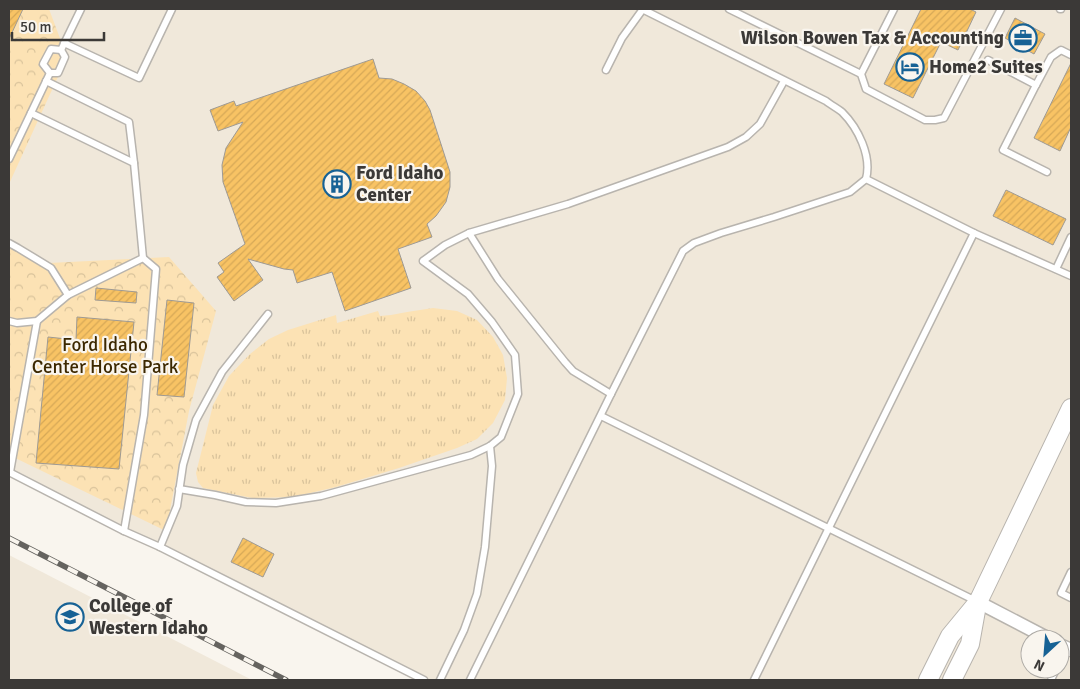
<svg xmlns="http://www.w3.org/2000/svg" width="1080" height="689" viewBox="0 0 1080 689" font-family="Signika,sans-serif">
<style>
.built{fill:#f0e8da;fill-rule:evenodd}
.grass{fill:url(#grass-tufts)}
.forest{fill:url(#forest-crowns)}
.building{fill:url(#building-hatch);stroke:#9e9a94}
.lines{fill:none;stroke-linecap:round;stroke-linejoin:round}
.lane-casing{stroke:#b8b4ae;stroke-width:9}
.street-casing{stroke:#b8b4ae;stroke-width:15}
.secondary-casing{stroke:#b8b4ae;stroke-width:20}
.lane{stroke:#fff;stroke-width:6}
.street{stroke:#fff;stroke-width:12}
.secondary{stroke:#fff;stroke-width:18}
.rail-casing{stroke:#65635f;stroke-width:5.5}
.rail{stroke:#f9f5ee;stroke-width:4;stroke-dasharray:11;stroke-linecap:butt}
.labels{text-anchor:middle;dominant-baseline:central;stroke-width:4.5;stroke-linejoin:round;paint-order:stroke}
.poi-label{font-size:19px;font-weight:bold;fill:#3b3937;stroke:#f9f5ee;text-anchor:start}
.park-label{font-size:19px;fill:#3c2800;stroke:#f9f5ee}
</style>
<defs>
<pattern id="grass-tufts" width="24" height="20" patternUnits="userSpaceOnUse" patternTransform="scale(1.25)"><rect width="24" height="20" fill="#fce2b4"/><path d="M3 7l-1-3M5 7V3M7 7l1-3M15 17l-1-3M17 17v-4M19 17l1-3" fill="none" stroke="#d9c39b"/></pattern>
<pattern id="forest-crowns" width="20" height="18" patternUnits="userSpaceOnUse" patternTransform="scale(1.25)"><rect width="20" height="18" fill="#fce2b4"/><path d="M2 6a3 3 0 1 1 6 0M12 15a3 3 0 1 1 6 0" fill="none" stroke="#d9c39b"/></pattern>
<pattern id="building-hatch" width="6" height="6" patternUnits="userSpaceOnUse" patternTransform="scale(1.25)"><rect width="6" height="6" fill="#f8c364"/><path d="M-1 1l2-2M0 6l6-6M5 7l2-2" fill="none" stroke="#d6a857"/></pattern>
</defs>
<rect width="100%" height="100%" fill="#f9f5ee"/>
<!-- built -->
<g class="built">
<path d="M9,9H1071V680H417L9,469ZM1030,639H1060V669H1030Z"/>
<polygon points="9,555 252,680 9,680"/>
</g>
<!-- grass -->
<polygon class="grass" points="433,308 457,311 477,320 493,337 503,355 507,378 505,400 493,423 477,439 457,448 399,468 336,487 293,497 252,498 203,488 198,482 196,473 213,405 229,376 250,354 269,339 288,330 336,315 337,323 378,311 380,316 391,315 407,312"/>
<!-- forest -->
<g class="forest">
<polygon points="9,9 49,9 67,57 9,184"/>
<polygon points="9,239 49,263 169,257 216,311 189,411 166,531 9,455"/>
</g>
<!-- building -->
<g class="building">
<polygon points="9,9 23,9 9,39"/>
<polygon points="921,9 970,9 976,12 958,50 941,42 913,98 884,84"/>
<polygon points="1015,18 1045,34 1034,54 1005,38"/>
<polygon points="373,59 379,78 392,79 404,84 416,91 425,101 430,110 450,172 450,187 446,202 436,216 427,224 432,237 398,249 411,288 345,311 332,272 297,283 293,270 284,269 248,259 263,280 234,301 217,277 224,272 218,263 245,244 223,182 222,165 226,148 243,122 218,131 210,110 234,101 236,106"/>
<polygon points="1071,63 1071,127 1060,151 1034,138"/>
<polygon points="1006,190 1066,219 1053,245 993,216"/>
<polygon points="96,288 137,292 136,303 95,300"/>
<polygon points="167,300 194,303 184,397 157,395"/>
<polygon points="77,317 134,322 119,469 36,463 48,337 76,340"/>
<polygon points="243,538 274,554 263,577 231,562"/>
</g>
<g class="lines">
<!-- lane casing -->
<g class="lane-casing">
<g id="lane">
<path d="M642,9L826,101C831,105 837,108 842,112C858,128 872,156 866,179"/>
<polyline points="729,9 861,74 866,89 925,120 935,120 944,118 1001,9"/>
<polyline points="1060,9 1061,9"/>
<polyline points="64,43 139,78 172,9"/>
<polyline points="61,50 81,9"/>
<polyline points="988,60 1036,85 1051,57 1061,50 1071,55"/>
<polyline points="606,70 622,38 643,9"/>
<polyline points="50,73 43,64 51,49 61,50"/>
<polyline points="50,73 58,73 65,57 61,50"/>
<polyline points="861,74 894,9"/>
<polyline points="46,81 129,122 134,163"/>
<polyline points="1036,85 1003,150 1047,172"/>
<polyline points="31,113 134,163 143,258"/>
<polyline points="9,159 50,73"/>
<polyline points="469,233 498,279 565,362 573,371 611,394"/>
<polyline points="9,243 18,248 51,268 68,295"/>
<polyline points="1056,269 1071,237"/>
<polyline points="268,314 222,372 196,420 183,465 177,506 160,547 424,680"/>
<polyline points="9,321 17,323 37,321 68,295 143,258 156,269 144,415 124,531 160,547"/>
<polyline points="601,416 976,601"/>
<polyline points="9,472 124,531"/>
<polyline points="10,472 37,321"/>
<polyline points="179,489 215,495 246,502 276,503 321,496 471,455 490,446 501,437 518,394 515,355 492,322 468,294 423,261 445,245 469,233 568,204 728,147 746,137 760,124 784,81"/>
<polyline points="1071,572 1061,593 1071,598"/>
<polyline points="1060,661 1066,648"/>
<polyline points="440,680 464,630 477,594 485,547 492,466 490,446"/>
<polyline points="470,680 611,394 683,251 694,243 721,233 774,217 850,192 866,179 974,233 1071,276"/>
<polyline points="754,680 974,233"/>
<polyline points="1051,680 1056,669"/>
</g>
</g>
<!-- street casing -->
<g class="street-casing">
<g id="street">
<polyline points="978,602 1049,639"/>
<polyline points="1060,645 1071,650"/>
</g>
</g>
<!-- secondary casing -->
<g class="secondary-casing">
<g id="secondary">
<polyline points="928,680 950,636 978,602 1071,408"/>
<polyline points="952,680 970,644 977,605"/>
</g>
</g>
<!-- lane -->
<use href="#lane" class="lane"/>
<!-- street -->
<use href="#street" class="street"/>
<!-- secondary -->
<use href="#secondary" class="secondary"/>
<!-- rail casing -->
<g class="rail-casing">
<polyline id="rail" points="9,538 286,680"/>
</g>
<!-- rail -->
<use href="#rail" class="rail"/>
</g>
<!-- icons -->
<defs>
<g id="office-ring" transform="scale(1.4375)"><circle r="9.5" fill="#f9f5ee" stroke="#176295" stroke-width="1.5"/><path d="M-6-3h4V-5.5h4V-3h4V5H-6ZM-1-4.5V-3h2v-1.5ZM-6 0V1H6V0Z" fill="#176295"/></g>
<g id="hotel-ring" transform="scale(1.4375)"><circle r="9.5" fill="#f9f5ee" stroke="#176295" stroke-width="1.5"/><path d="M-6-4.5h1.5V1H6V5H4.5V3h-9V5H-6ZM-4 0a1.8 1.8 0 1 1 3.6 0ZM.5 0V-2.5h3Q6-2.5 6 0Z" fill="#176295"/></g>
<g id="building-ring" transform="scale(1.4375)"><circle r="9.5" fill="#f9f5ee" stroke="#176295" stroke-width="1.5"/><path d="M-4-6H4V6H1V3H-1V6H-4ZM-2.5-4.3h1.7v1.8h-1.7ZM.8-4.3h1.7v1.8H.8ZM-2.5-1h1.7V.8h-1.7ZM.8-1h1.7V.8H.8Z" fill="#176295"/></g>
<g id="university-ring" transform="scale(1.4375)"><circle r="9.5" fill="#f9f5ee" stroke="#176295" stroke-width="1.5"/><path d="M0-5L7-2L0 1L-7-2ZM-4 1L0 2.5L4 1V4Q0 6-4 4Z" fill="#176295"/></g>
</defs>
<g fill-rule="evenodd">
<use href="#office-ring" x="1023" y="38"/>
<use href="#hotel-ring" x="910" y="67"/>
<use href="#building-ring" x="337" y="184"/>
<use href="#university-ring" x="70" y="617"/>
</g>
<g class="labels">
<!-- poi labels -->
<g class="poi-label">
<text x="1004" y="38" text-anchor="end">Wilson Bowen Tax &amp; Accounting</text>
<text x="929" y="67">Home2 Suites</text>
<text x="356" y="173">Ford Idaho<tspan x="356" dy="22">Center</tspan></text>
<text x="89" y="606">College of<tspan x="89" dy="22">Western Idaho</tspan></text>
</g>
<!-- park labels -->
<g class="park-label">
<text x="105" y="345">Ford Idaho<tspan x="105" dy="22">Center Horse Park</tspan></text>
</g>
</g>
<!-- border -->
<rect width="1080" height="689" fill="none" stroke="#3b3937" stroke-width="20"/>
<!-- north arrow -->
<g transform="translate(1045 654) rotate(206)"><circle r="24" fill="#f9f5ee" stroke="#adaaa5"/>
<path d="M0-4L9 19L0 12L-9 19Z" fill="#176295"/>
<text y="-8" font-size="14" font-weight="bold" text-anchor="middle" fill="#3b3937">N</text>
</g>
<!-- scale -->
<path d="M12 32v8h92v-8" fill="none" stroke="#3b3937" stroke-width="2.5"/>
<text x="20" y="32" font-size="15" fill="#3b3937" stroke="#f9f5ee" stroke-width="4" paint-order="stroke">50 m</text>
</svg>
